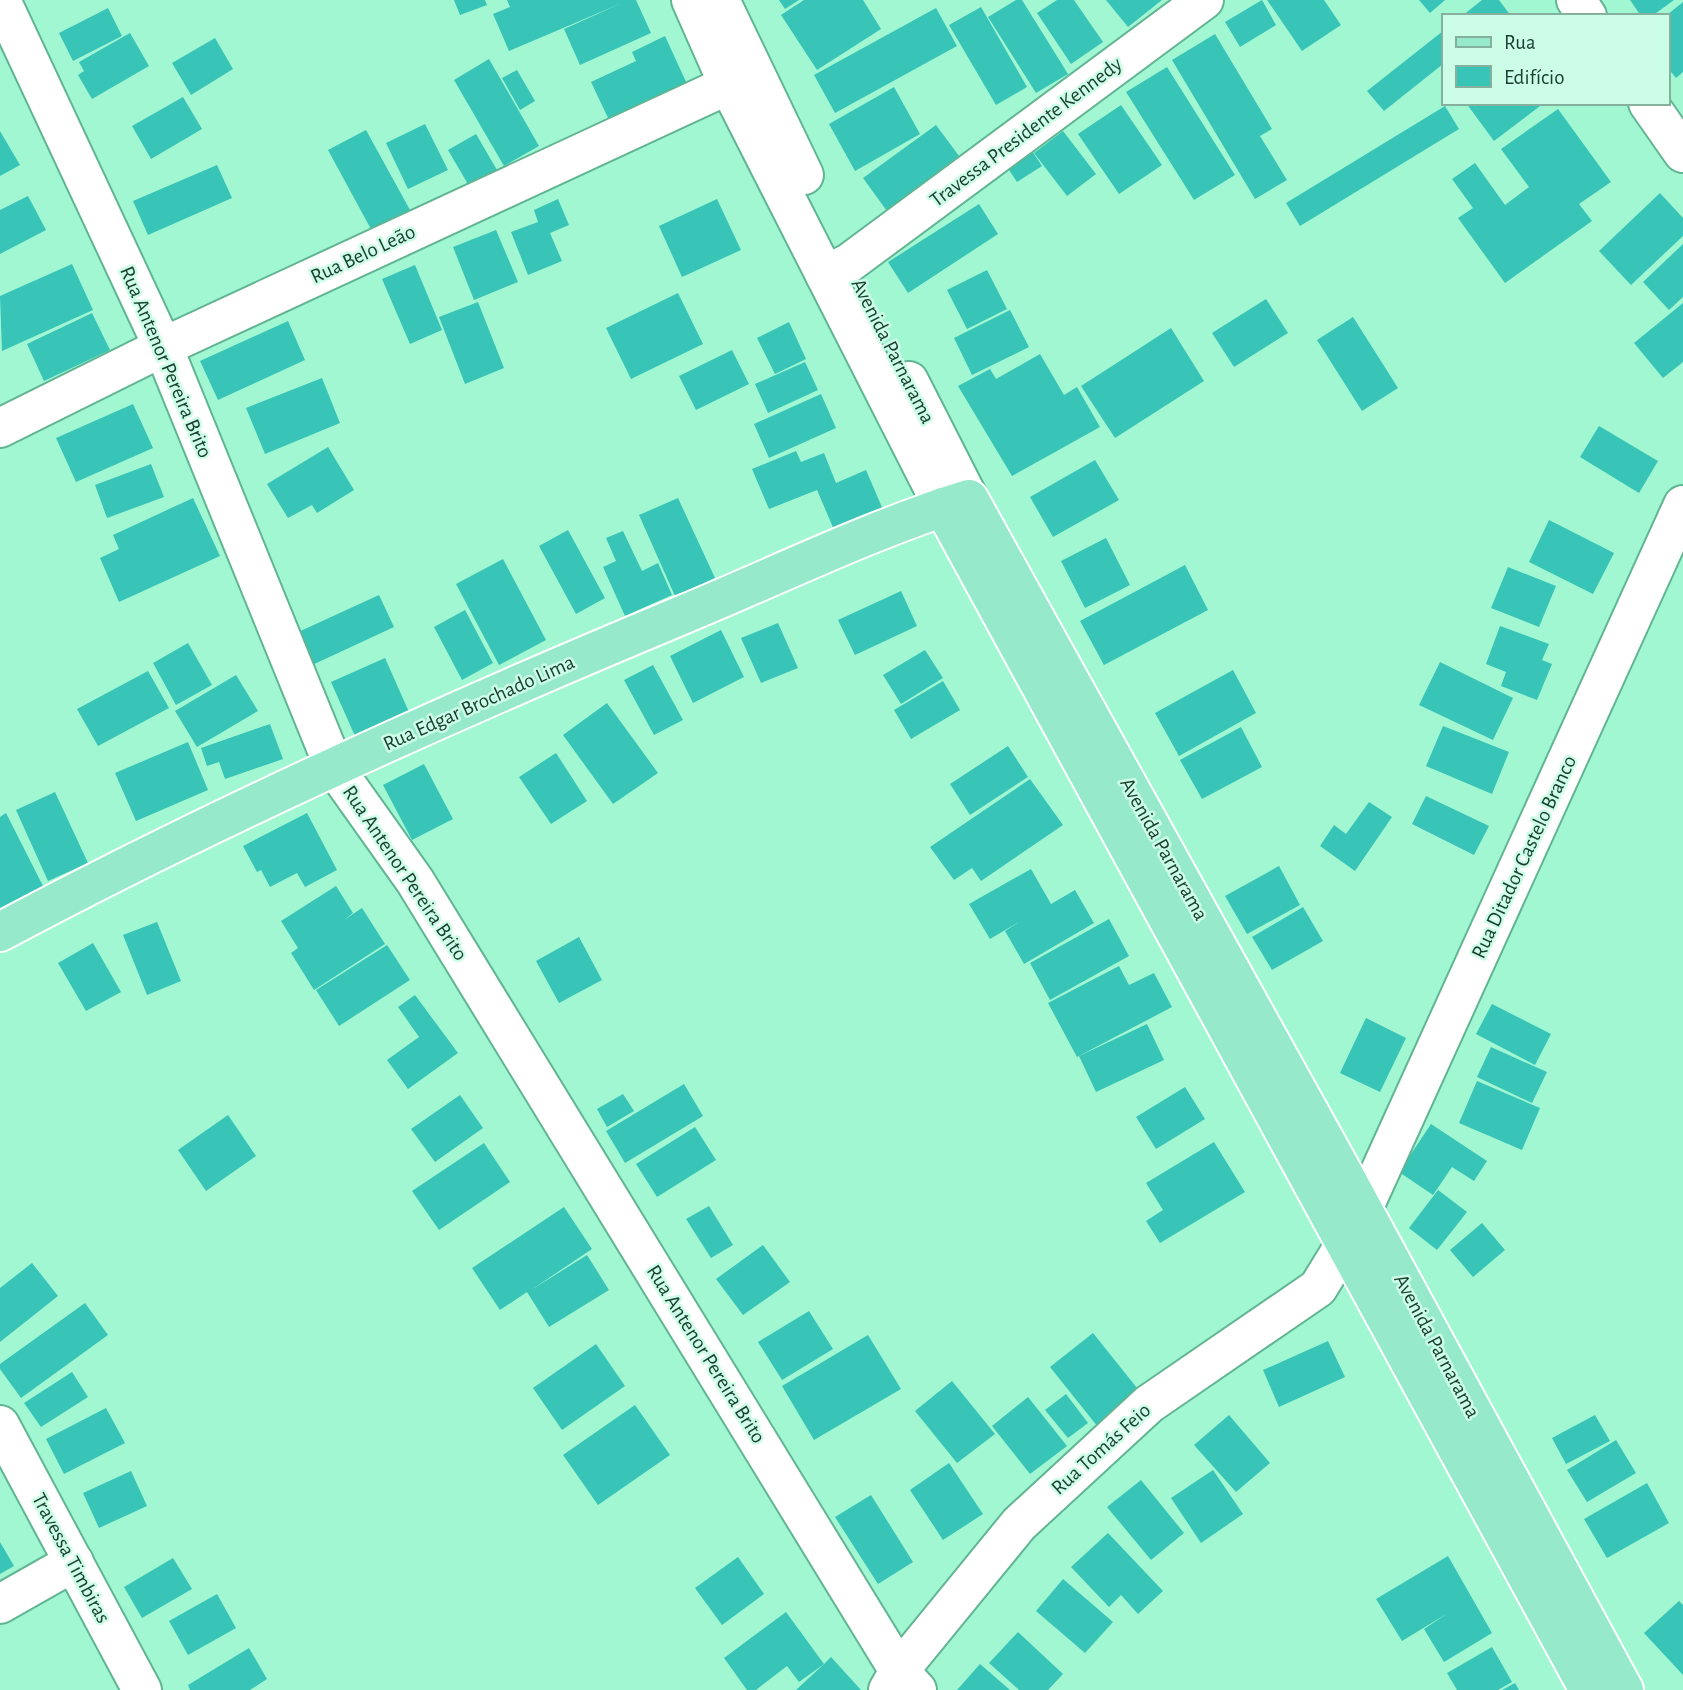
<svg xmlns="http://www.w3.org/2000/svg" width="1683" height="1690" viewBox="0 0 1683 1690" font-family="'Alegreya Sans',sans-serif">
<style>
.building{fill:#38c4b6}
.lines{fill:none;stroke-linecap:round;stroke-linejoin:round}
.minor-casing{stroke:#61b593;stroke-width:42}
.major-casing{stroke:#fff;stroke-width:42}
.minor{stroke:#fff;stroke-width:38}
.major{stroke:#96e9cb;stroke-width:38}
.labels{text-anchor:middle;dominant-baseline:central;stroke-width:5;stroke-linejoin:round;paint-order:stroke}
.street-label{font-size:21px;fill:#193d2f;stroke:#ccfde6}
</style>
<rect width="100%" height="100%" fill="#a2f7d3"/>
<!-- building -->
<g class="building">
<polygon points="454,0 485,0 487,5 460,15"/>
<polygon points="507,0 636,0 651,33 580,65 564,29 622,3 509,51 493,14 510,7"/>
<polygon points="779,0 799,0 785,9"/>
<polygon points="804,0 863,0 881,29 817,70 781,15"/>
<polygon points="1016,0 1022,0 1068,74 1036,93 988,17"/>
<polygon points="1057,0 1074,0 1103,42 1071,64 1037,13"/>
<polygon points="1106,0 1162,0 1128,27"/>
<polygon points="1262,0 1276,25 1240,47 1225,22"/>
<polygon points="1267,0 1324,0 1341,25 1302,51"/>
<polygon points="1419,0 1445,0 1430,13"/>
<polygon points="1482,0 1499,0 1511,16 1462,16"/>
<polygon points="1630,0 1674,0 1652,16 1641,16"/>
<polygon points="1683,2 1683,72 1676,78 1667,67 1667,15"/>
<polygon points="981,7 1027,87 996,105 949,25"/>
<polygon points="108,8 122,36 73,61 59,33"/>
<polygon points="936,8 957,46 835,113 814,75"/>
<polygon points="1443,31 1443,64 1384,111 1367,91"/>
<polygon points="130,33 149,66 92,99 78,75 84,71 79,62"/>
<polygon points="1215,34 1272,129 1260,136 1287,180 1255,199 1172,60"/>
<polygon points="665,36 687,84 609,120 591,82 636,61 632,52"/>
<polygon points="215,38 233,69 191,95 172,63"/>
<polygon points="489,59 539,146 504,166 454,80"/>
<polygon points="1167,67 1235,175 1194,200 1126,92"/>
<polygon points="517,70 535,101 520,110 502,78"/>
<polygon points="894,87 920,134 855,171 829,124"/>
<polygon points="183,97 202,129 151,159 132,126"/>
<polygon points="1466,103 1544,103 1494,141"/>
<polygon points="1121,105 1162,165 1119,194 1078,134"/>
<polygon points="1445,106 1459,129 1300,226 1286,203"/>
<polygon points="1558,109 1611,182 1579,204 1592,221 1505,283 1458,218 1473,208 1452,179 1475,163 1505,205 1529,187 1501,149"/>
<polygon points="425,124 448,170 408,189 386,143"/>
<polygon points="936,125 965,164 892,218 863,178"/>
<polygon points="366,130 410,210 372,231 328,150"/>
<polygon points="0,131 20,165 0,176"/>
<polygon points="1063,131 1096,174 1067,196 1034,153"/>
<polygon points="476,134 497,170 469,186 448,150"/>
<polygon points="1032,151 1042,166 1017,182 1007,167"/>
<polygon points="217,165 232,198 148,235 133,201"/>
<polygon points="1660,193 1683,218 1683,236 1631,285 1599,251"/>
<polygon points="28,196 46,230 0,254 0,210"/>
<polygon points="558,199 569,225 550,233 562,261 528,275 511,232 538,222 534,210"/>
<polygon points="717,199 741,250 682,277 659,226"/>
<polygon points="979,204 998,234 908,293 888,262"/>
<polygon points="496,230 518,282 474,300 453,247"/>
<polygon points="1683,244 1683,297 1669,310 1643,282"/>
<polygon points="72,264 93,310 2,351 0,296"/>
<polygon points="415,265 442,330 410,344 382,279"/>
<polygon points="987,270 1007,309 967,329 947,290"/>
<polygon points="678,293 703,344 631,379 606,328"/>
<polygon points="1266,299 1288,333 1234,367 1212,333"/>
<polygon points="478,302 504,368 465,384 439,317"/>
<polygon points="1683,303 1683,362 1663,378 1634,343"/>
<polygon points="1010,310 1029,347 972,375 954,338"/>
<polygon points="92,313 110,350 44,381 27,344"/>
<polygon points="1353,317 1398,388 1362,411 1317,340"/>
<polygon points="288,321 305,360 218,400 200,361"/>
<polygon points="789,322 806,359 775,374 757,338"/>
<polygon points="1171,328 1204,381 1115,438 1081,386"/>
<polygon points="732,350 749,384 696,410 679,376"/>
<polygon points="1040,354 1064,395 1077,387 1100,427 1012,476 958,386 990,369 996,379"/>
<polygon points="805,362 818,390 768,413 755,384"/>
<polygon points="322,378 340,423 265,454 246,408"/>
<polygon points="821,394 836,428 769,458 754,424"/>
<polygon points="133,404 153,448 76,482 56,438"/>
<polygon points="1599,426 1658,461 1639,493 1580,457"/>
<polygon points="328,447 354,490 317,513 312,505 288,518 267,484"/>
<polygon points="796,451 801,462 824,453 836,483 866,470 884,512 835,532 817,490 769,509 752,469"/>
<polygon points="1095,460 1119,500 1053,537 1030,497"/>
<polygon points="151,464 164,497 107,518 95,485"/>
<polygon points="193,498 220,556 119,602 100,558 119,549 113,535"/>
<polygon points="678,498 715,578 675,596 639,515"/>
<polygon points="1549,520 1614,553 1593,594 1529,562"/>
<polygon points="568,530 605,598 576,614 539,546"/>
<polygon points="623,531 642,571 658,563 672,595 625,616 603,567 616,561 606,538"/>
<polygon points="1106,538 1130,585 1085,608 1061,561"/>
<polygon points="503,559 546,640 499,665 456,584"/>
<polygon points="1185,565 1208,610 1104,665 1080,621"/>
<polygon points="1508,567 1556,586 1539,627 1491,608"/>
<polygon points="901,591 917,626 855,655 838,620"/>
<polygon points="379,595 394,627 310,666 294,634"/>
<polygon points="465,610 493,663 462,680 434,627"/>
<polygon points="778,623 798,668 761,683 741,638"/>
<polygon points="1500,626 1549,644 1542,660 1552,664 1537,700 1501,686 1506,672 1486,664"/>
<polygon points="721,630 744,677 693,703 670,656"/>
<polygon points="188,643 212,685 176,705 153,663"/>
<polygon points="925,650 943,678 901,704 883,675"/>
<polygon points="385,658 409,712 355,736 331,682"/>
<polygon points="1440,662 1513,698 1493,740 1419,705"/>
<polygon points="653,665 683,720 654,735 624,680"/>
<polygon points="1233,670 1256,713 1179,756 1155,713"/>
<polygon points="148,671 169,708 98,746 77,709"/>
<polygon points="236,675 258,711 197,747 175,711"/>
<polygon points="943,681 960,710 911,739 894,710"/>
<polygon points="607,703 658,773 613,804 563,735"/>
<polygon points="270,724 283,759 225,779 219,762 207,766 201,748"/>
<polygon points="1443,726 1509,752 1492,794 1426,766"/>
<polygon points="1241,727 1262,767 1202,799 1180,760"/>
<polygon points="188,742 208,790 136,821 115,773"/>
<polygon points="1008,746 1028,777 970,815 950,784"/>
<polygon points="556,753 587,801 551,824 519,777"/>
<polygon points="424,764 453,819 412,840 383,785"/>
<polygon points="1030,779 1063,825 981,881 972,868 954,880 930,847"/>
<polygon points="55,792 88,863 48,881 16,810"/>
<polygon points="1426,796 1489,826 1474,855 1412,824"/>
<polygon points="1369,802 1392,817 1355,871 1320,846 1334,825 1346,834"/>
<polygon points="6,813 43,886 0,908 0,817"/>
<polygon points="307,813 337,870 305,887 297,873 270,887 261,870 257,872 243,846"/>
<polygon points="1279,866 1300,905 1247,934 1225,896"/>
<polygon points="1031,869 1051,904 1075,890 1094,923 1024,964 1005,931 1019,922 990,939 969,904"/>
<polygon points="336,886 353,913 344,920 362,908 385,944 314,990 291,953 298,948 281,921"/>
<polygon points="1303,907 1323,941 1272,970 1252,937"/>
<polygon points="1109,919 1129,956 1050,1000 1030,963"/>
<polygon points="157,922 181,981 147,995 123,935"/>
<polygon points="579,937 602,980 559,1003 536,961"/>
<polygon points="93,943 121,992 86,1011 58,963"/>
<polygon points="387,945 410,980 339,1026 316,990"/>
<polygon points="1119,966 1129,985 1154,973 1172,1007 1077,1057 1048,1003"/>
<polygon points="415,995 458,1053 408,1089 387,1060 419,1037 398,1007"/>
<polygon points="1492,1004 1551,1034 1535,1065 1476,1034"/>
<polygon points="1366,1018 1406,1038 1380,1092 1340,1073"/>
<polygon points="1147,1024 1164,1060 1096,1092 1079,1056"/>
<polygon points="1491,1047 1547,1072 1532,1103 1477,1077"/>
<polygon points="1477,1081 1540,1108 1522,1150 1459,1123"/>
<polygon points="684,1084 703,1116 625,1163 606,1131"/>
<polygon points="1185,1087 1205,1119 1156,1149 1136,1117"/>
<polygon points="623,1094 634,1111 607,1127 597,1109"/>
<polygon points="460,1095 483,1128 435,1162 411,1129"/>
<polygon points="228,1115 256,1156 206,1191 178,1150"/>
<polygon points="1431,1124 1487,1161 1474,1181 1452,1167 1433,1195 1399,1172"/>
<polygon points="695,1127 716,1160 657,1197 636,1164"/>
<polygon points="1214,1142 1245,1192 1160,1243 1146,1221 1163,1210 1146,1183"/>
<polygon points="484,1143 510,1182 439,1230 412,1191"/>
<polygon points="1438,1190 1467,1212 1437,1250 1409,1228"/>
<polygon points="709,1206 733,1245 711,1258 686,1219"/>
<polygon points="564,1207 592,1249 531,1290 587,1255 609,1290 549,1327 527,1292 500,1310 472,1268"/>
<polygon points="1482,1223 1505,1250 1473,1277 1450,1250"/>
<polygon points="763,1245 790,1282 743,1315 716,1279"/>
<polygon points="32,1263 58,1296 0,1342 0,1288"/>
<polygon points="85,1303 108,1335 21,1398 0,1369 0,1364"/>
<polygon points="809,1311 833,1349 782,1380 758,1342"/>
<polygon points="1093,1333 1141,1393 1098,1427 1050,1367"/>
<polygon points="868,1335 901,1389 814,1440 782,1386"/>
<polygon points="1328,1341 1345,1377 1279,1407 1263,1370"/>
<polygon points="596,1344 625,1386 562,1430 533,1388"/>
<polygon points="72,1372 88,1397 41,1427 24,1403"/>
<polygon points="952,1381 995,1434 957,1463 915,1411"/>
<polygon points="1066,1394 1088,1423 1068,1438 1045,1410"/>
<polygon points="1028,1397 1067,1446 1030,1474 992,1426"/>
<polygon points="635,1405 670,1455 598,1505 563,1455"/>
<polygon points="106,1408 125,1443 64,1474 46,1439"/>
<polygon points="1229,1415 1270,1463 1236,1492 1194,1445"/>
<polygon points="1595,1415 1610,1441 1566,1464 1552,1438"/>
<polygon points="1616,1440 1636,1473 1587,1502 1567,1470"/>
<polygon points="949,1463 983,1514 943,1540 910,1490"/>
<polygon points="1213,1470 1243,1514 1201,1543 1171,1498"/>
<polygon points="131,1471 147,1506 99,1528 83,1493"/>
<polygon points="1141,1480 1184,1533 1151,1560 1107,1507"/>
<polygon points="1647,1483 1669,1523 1607,1558 1584,1519"/>
<polygon points="871,1495 913,1562 878,1584 835,1517"/>
<polygon points="1108,1533 1163,1591 1138,1614 1121,1595 1109,1607 1071,1567"/>
<polygon points="0,1542 14,1566 0,1574"/>
<polygon points="1448,1556 1492,1633 1444,1662 1424,1629 1448,1613 1402,1641 1376,1599"/>
<polygon points="738,1557 764,1594 722,1625 695,1588"/>
<polygon points="173,1558 192,1589 142,1618 124,1587"/>
<polygon points="1063,1579 1113,1622 1085,1653 1036,1611"/>
<polygon points="217,1594 236,1628 188,1655 169,1621"/>
<polygon points="1679,1601 1683,1605 1683,1675 1644,1633"/>
<polygon points="786,1612 824,1664 799,1682 787,1666 756,1690 747,1690 724,1658"/>
<polygon points="1018,1632 1063,1674 1048,1690 1019,1690 989,1663"/>
<polygon points="1492,1647 1512,1682 1498,1690 1457,1690 1447,1673"/>
<polygon points="249,1648 267,1679 250,1690 190,1690 188,1685"/>
<polygon points="831,1657 861,1690 796,1690 823,1665"/>
<polygon points="980,1664 1010,1690 957,1690"/>
<polygon points="1515,1683 1519,1690 1502,1690"/>
</g>
<g class="lines">
<!-- minor casing -->
<g class="minor-casing">
<g id="minor">
<polyline points="1,0 163,347 334,767 415,881 899,1671 917,1690"/>
<polyline points="691,0 729,86 943,507"/>
<polyline points="720,0 804,175"/>
<polyline points="1576,0 1587,16"/>
<polyline points="1648,103 1683,153"/>
<polyline points="825,275 849,263 1204,0"/>
<polyline points="909,381 969,499"/>
<polyline points="0,428 163,347 754,73"/>
<polyline points="1363,1209 1683,505"/>
<polyline points="0,1425 142,1690"/>
<polyline points="0,1604 74,1562"/>
<polyline points="888,1690 899,1671 1019,1524 1149,1404 1318,1288 1345,1244"/>
</g>
</g>
<!-- major casing -->
<g class="major-casing">
<g id="major">
<polyline points="943,507 1589,1690"/>
<path d="M0,932C221,814 451,711 682,615C777,576 871,529 969,499L1343,1173L1624,1690"/>
</g>
</g>
<!-- minor -->
<use href="#minor" class="minor"/>
<!-- major -->
<use href="#major" class="major"/>
</g>
<g class="labels">
<!-- street labels -->
<g class="street-label">
<text transform="translate(1026 132) rotate(-37)">Travessa Presidente Kennedy</text>
<text transform="translate(363 254) rotate(-25)">Rua Belo Leão</text>
<text transform="translate(893 351) rotate(63)">Avenida Parnarama</text>
<text transform="translate(166 362) rotate(67)">Rua Antenor Pereira Brito</text>
<text transform="translate(479 703) rotate(-24)">Rua Edgar Brochado Lima</text>
<text transform="translate(1164 849) rotate(61)">Avenida Parnarama</text>
<text transform="translate(1524 857) rotate(-65)">Rua Ditador Castelo Branco</text>
<text transform="translate(405 873) rotate(56)">Rua Antenor Pereira Brito</text>
<text transform="translate(1437 1346) rotate(62)">Avenida Parnarama</text>
<text transform="translate(706 1354) rotate(58)">Rua Antenor Pereira Brito</text>
<text transform="translate(1101 1449) rotate(-42)">Rua Tomás Feio</text>
<text transform="translate(71 1558) rotate(62)">Travessa Timbiras</text>
</g>
</g>
<!-- legend -->
<rect x="1442" y="14" width="228" height="91" fill="#ccfde6" stroke="#84b09d" stroke-width="2"/>
<rect x="1456" y="37" width="35" height="10" fill="#96e9cb" stroke="#84b09d" stroke-width="2"/>
<text x="1504" y="49" font-size="21" fill="#193d2f">Rua</text>
<rect x="1456" y="66" width="35" height="21" fill="#38c4b6" stroke="#84b09d" stroke-width="2"/>
<text x="1504" y="84" font-size="21" fill="#193d2f">Edifício</text>
</svg>
